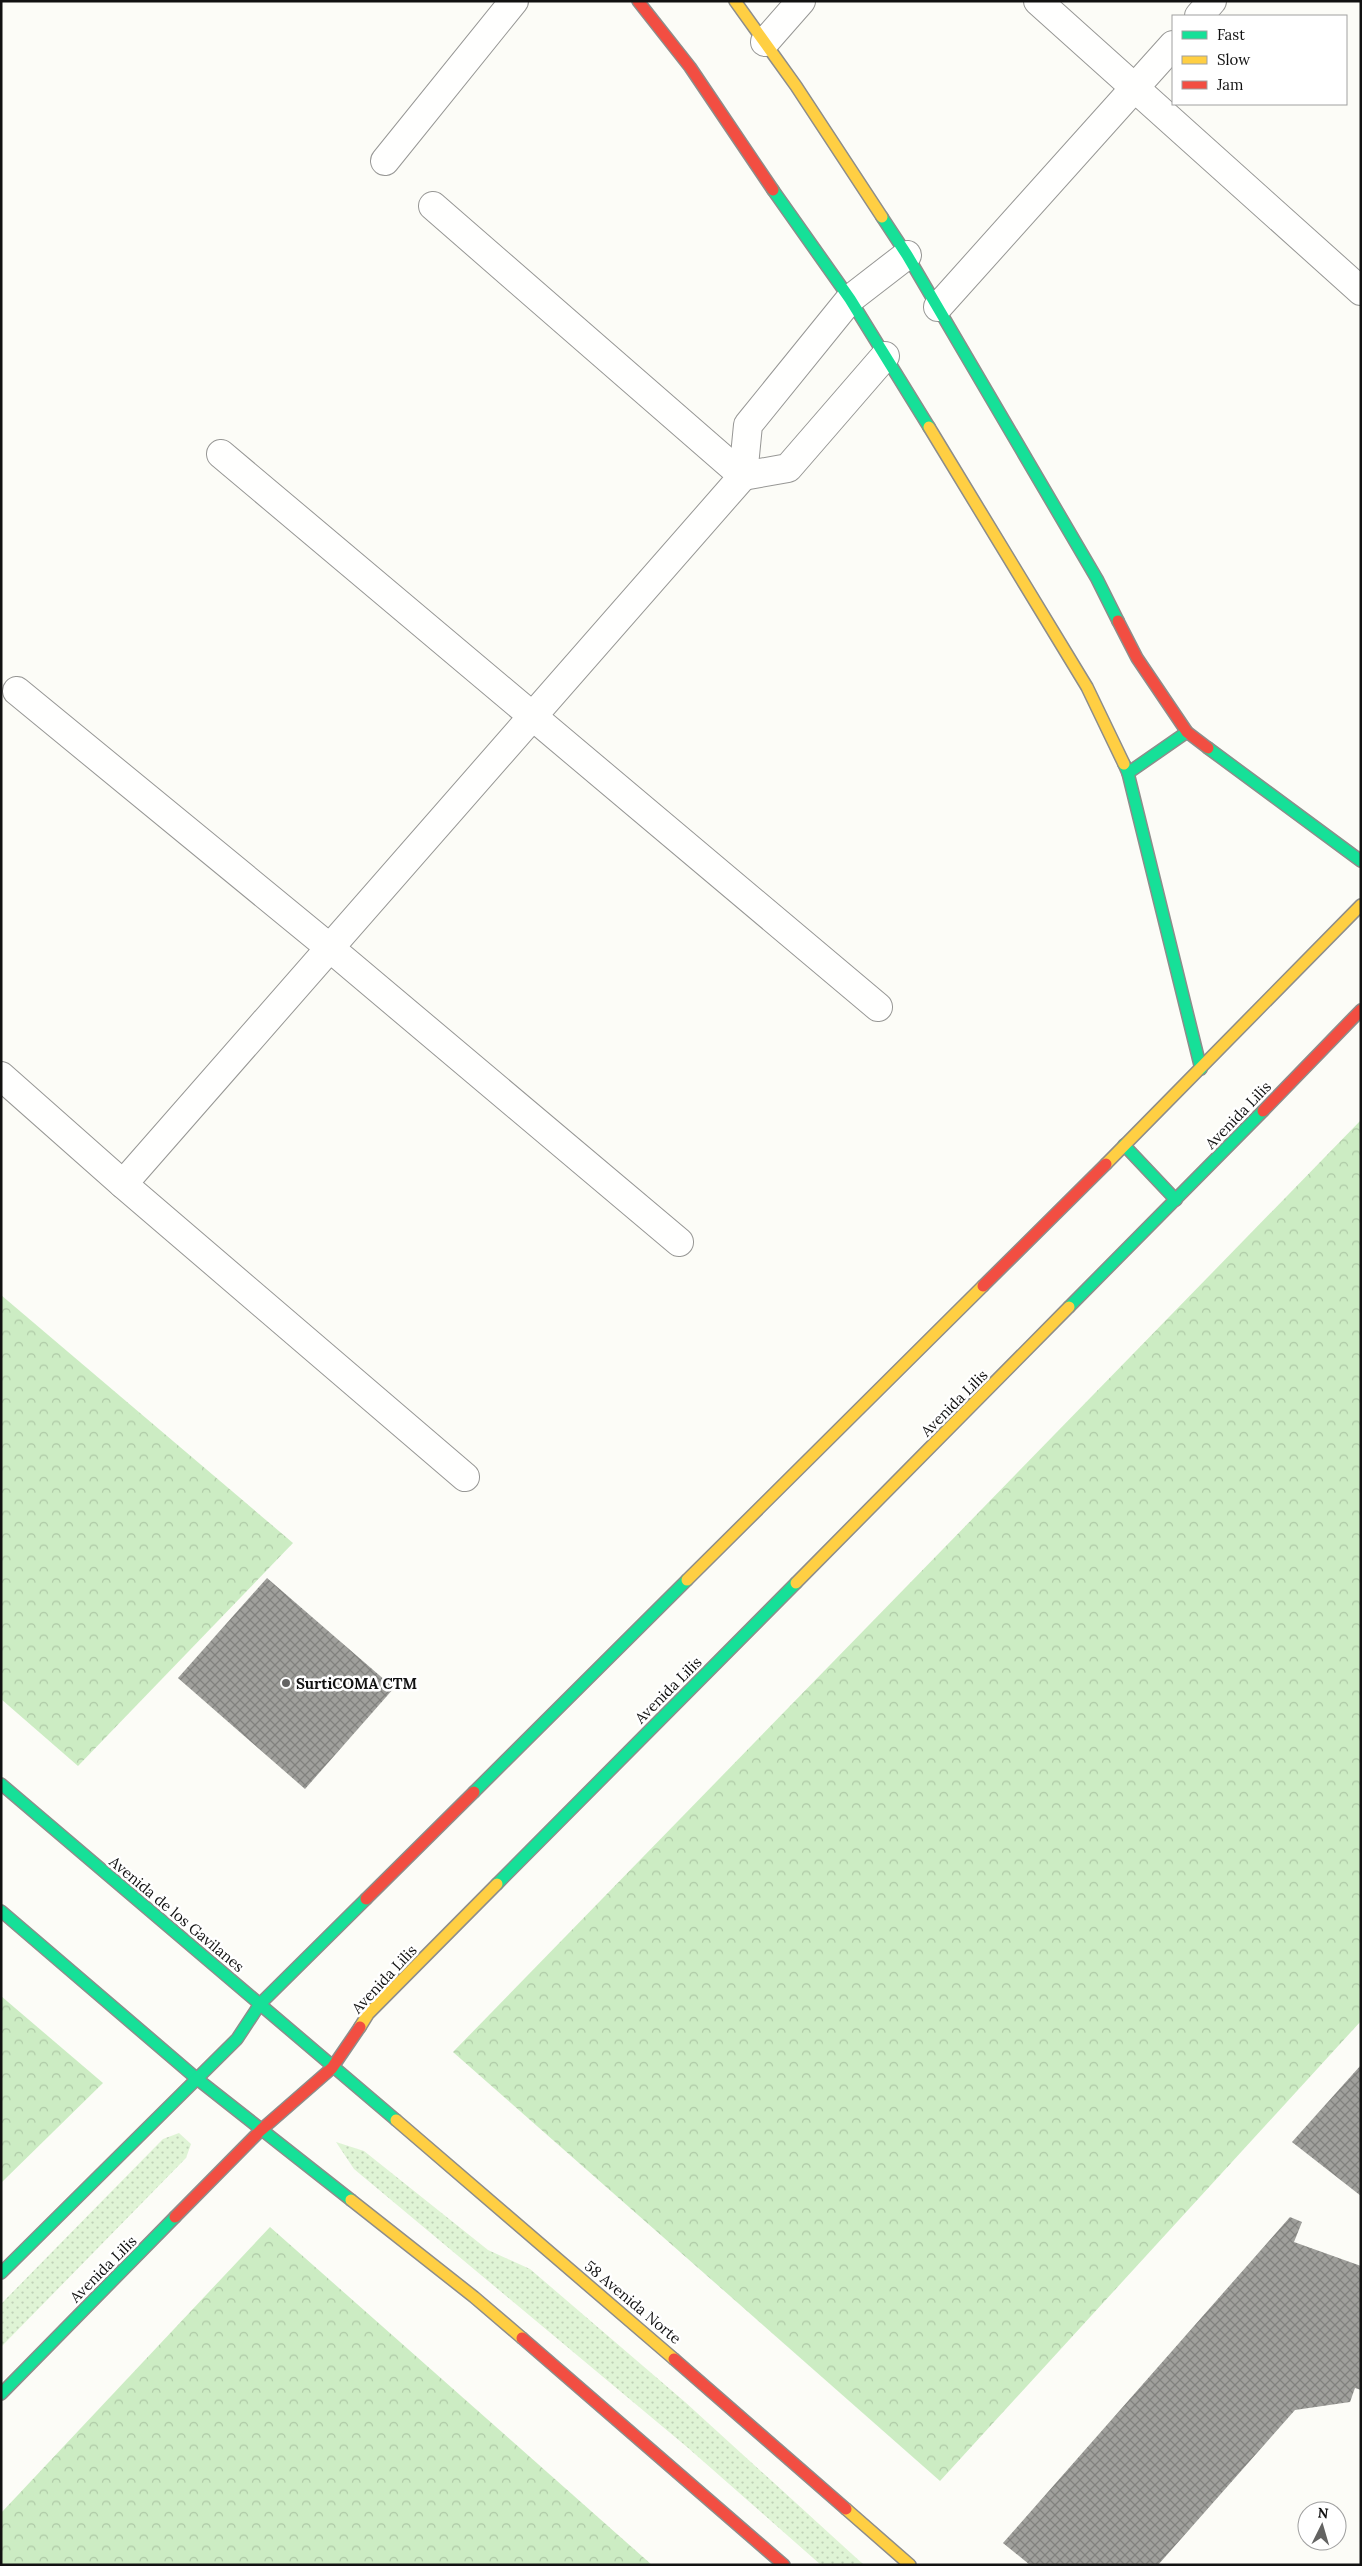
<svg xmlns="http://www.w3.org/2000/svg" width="1362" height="2566" viewBox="0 0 1362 2566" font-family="Lora,serif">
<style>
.grass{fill:url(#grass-dots)}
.forest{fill:url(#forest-crowns)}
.building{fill:url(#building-cross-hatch)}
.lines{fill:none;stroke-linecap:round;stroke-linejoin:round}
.street-casing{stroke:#979795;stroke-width:30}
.fast-casing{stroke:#8d8d8b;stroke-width:14}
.slow-casing{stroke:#8d8d8b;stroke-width:14}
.jam-casing{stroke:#8d8d8b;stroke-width:14}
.street{stroke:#fffffe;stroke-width:28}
.fast{stroke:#16e098;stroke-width:11}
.slow{stroke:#ffcf43;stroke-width:11}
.jam{stroke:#f24e42;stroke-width:11}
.poi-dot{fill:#636362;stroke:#fff;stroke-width:2}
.labels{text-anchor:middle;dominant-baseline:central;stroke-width:5;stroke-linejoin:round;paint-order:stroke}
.street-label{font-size:15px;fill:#111;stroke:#fff}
.poi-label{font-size:15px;font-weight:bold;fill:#111;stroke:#fff;text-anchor:start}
</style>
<defs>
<pattern id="grass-dots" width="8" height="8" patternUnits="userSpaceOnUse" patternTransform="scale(1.25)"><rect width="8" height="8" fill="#dff4d5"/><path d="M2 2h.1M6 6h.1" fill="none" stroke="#bed0b6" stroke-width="1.8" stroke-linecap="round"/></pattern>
<pattern id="forest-crowns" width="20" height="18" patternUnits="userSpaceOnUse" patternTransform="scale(1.25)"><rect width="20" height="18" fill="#ccecc3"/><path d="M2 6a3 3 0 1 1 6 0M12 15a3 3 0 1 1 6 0" fill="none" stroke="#aec9a6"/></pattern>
<pattern id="building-cross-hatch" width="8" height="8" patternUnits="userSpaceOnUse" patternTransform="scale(1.25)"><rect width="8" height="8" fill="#a0a09c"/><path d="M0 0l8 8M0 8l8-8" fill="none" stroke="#81817e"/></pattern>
</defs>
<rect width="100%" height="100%" fill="#fcfcf7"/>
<!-- grass -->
<g class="grass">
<polygon points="179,2133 191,2144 186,2158 1,2347 1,2304 163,2139"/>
<polygon points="336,2142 364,2151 488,2250 530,2269 685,2402 864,2565 821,2565 687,2447 354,2169"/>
</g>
<!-- forest -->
<g class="forest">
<polygon points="1361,1120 1361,2021 940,2481 453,2052"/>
<polygon points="1,1295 293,1543 78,1766 1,1699"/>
<polygon points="1,1996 103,2083 1,2183"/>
<polygon points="270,2227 652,2565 1,2565 1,2513"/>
</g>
<!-- building -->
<g class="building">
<polygon points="267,1578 394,1688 305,1789 178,1678"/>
<polygon points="1361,2065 1361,2196 1292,2142"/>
<polygon points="1290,2217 1302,2222 1294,2242 1361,2266 1361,2390 1355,2388 1350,2402 1295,2410 1158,2565 1030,2565 1003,2543"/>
</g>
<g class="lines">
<!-- street casing -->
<g class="street-casing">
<g id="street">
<polyline points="1038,1 1361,291"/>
<polyline points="1199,16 1212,1"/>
<polyline points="765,42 801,1"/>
<polyline points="385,161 514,1"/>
<polyline points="433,206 743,476"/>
<polyline points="938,307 1173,45"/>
<polyline points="221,454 878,1007"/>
<polyline points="743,476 788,468 885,356"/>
<polyline points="17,691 330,948 679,1242"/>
<polyline points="1,1076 123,1184 465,1477"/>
<polyline points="123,1184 743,476 748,425 850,299 907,255"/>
</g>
</g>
<!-- fast casing -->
<g class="fast-casing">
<g id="fast">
<polyline points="773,190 850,299 929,427"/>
<polyline points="882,217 907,255 1097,579 1118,621"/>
<polyline points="1208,748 1361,861"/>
<polyline points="1124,764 1128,773 1201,1069"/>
<polyline points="1128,773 1187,732"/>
<polyline points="1124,1145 1176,1200"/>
<polyline points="1069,1307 1263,1111"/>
<polyline points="1,1784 396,2120"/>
<polyline points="474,1792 687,1580"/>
<polyline points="497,1884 796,1583"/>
<polyline points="1,1911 196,2078 351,2200"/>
<polyline points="1,2273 237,2039 260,2004 366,1899"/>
<polyline points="1,2394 175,2217"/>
</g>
</g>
<!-- slow casing -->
<g class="slow-casing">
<g id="slow">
<polyline points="735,1 796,86 882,217"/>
<polyline points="929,427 1087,687 1124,764"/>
<polyline points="1106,1164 1361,905"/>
<polyline points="687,1580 983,1286"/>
<polyline points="796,1583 1069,1307"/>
<polyline points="360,2027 368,2014 497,1884"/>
<polyline points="396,2120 674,2359"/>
<polyline points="351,2200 474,2297 522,2338"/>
<polyline points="846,2509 910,2565"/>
</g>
</g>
<!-- jam casing -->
<g class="jam-casing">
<g id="jam">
<polyline points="638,1 690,67 773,190"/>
<polyline points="1118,621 1137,658 1187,732 1208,748"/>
<polyline points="1263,1111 1361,1010"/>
<polyline points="983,1286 1106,1164"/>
<polyline points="366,1899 474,1792"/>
<polyline points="175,2217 261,2130 332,2068 360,2027"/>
<polyline points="522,2338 784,2565"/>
<polyline points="674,2359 846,2509"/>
</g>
</g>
<!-- street -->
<use href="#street" class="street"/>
<!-- fast -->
<use href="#fast" class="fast"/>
<!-- slow -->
<use href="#slow" class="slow"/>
<!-- jam -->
<use href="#jam" class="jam"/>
</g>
<!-- markers -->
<circle class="poi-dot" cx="286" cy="1683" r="5"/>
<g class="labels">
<!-- street labels -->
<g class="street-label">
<text transform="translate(1238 1115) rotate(-46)">Avenida Lilis</text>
<text transform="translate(954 1403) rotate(-45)">Avenida Lilis</text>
<text transform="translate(668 1690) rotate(-45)">Avenida Lilis</text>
<text transform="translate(177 1914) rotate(40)">Avenida de los Gavilanes</text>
<text transform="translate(384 1979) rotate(-47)">Avenida Lilis</text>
<text transform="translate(103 2269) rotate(-45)">Avenida Lilis</text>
<text transform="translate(633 2302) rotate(40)">58 Avenida Norte</text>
</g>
<!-- poi labels -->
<g class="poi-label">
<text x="296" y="1683">SurtiCOMA CTM</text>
</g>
</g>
<!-- border -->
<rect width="1362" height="2566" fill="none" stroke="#111111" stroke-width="5"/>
<!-- legend -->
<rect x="1172" y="15" width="175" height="90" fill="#ffffff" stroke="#a0a0a0"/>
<rect x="1182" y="31" width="25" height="8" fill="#16e098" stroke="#a0a0a0"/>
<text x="1217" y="40" font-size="15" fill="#111111">Fast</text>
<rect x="1182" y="56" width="25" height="8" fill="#ffcf43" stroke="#a0a0a0"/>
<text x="1217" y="65" font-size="15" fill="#111111">Slow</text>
<rect x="1182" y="81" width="25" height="8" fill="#f24e42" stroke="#a0a0a0"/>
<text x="1217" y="90" font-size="15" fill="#111111">Jam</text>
<!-- north arrow -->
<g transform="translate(1322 2526) rotate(5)"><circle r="24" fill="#ffffff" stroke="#a0a0a0"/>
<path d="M0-4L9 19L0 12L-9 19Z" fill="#636362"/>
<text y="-8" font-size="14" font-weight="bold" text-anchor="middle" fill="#111111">N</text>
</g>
</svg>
